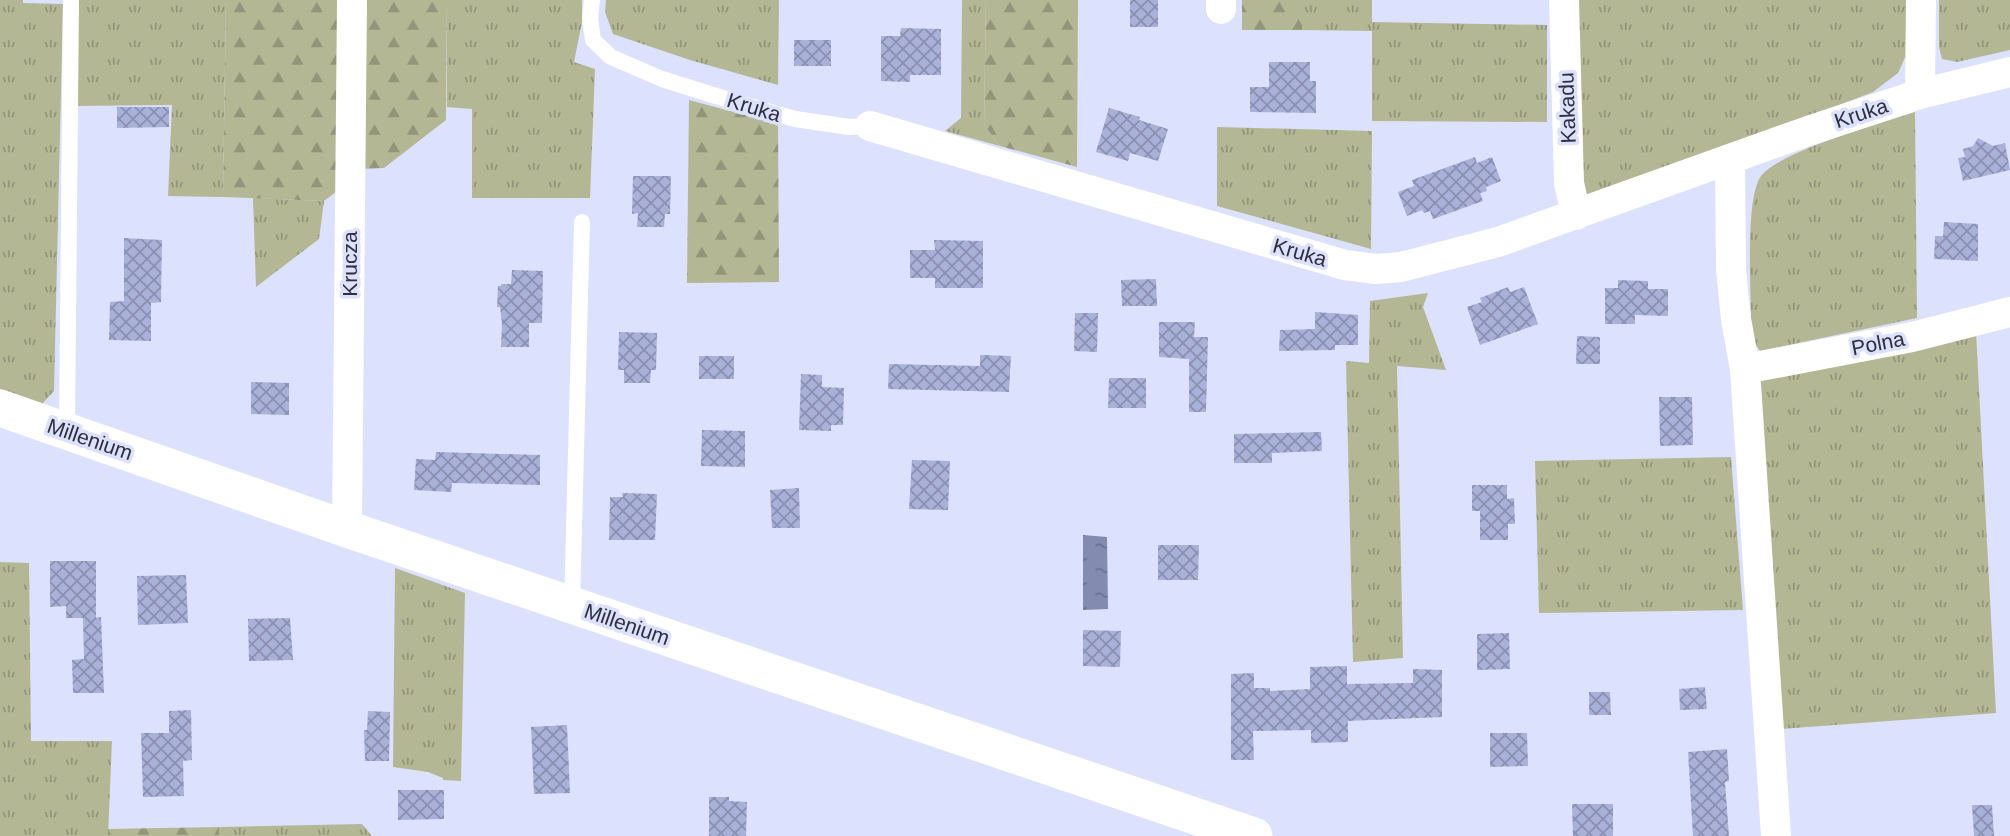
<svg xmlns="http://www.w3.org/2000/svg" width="2010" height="836" viewBox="0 0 2010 836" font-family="Helvetica,sans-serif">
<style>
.grass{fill:url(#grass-tufts)}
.forest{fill:url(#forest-firs)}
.water{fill:url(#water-ripples)}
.building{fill:url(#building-cross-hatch)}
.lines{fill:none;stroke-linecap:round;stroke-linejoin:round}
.service{stroke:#fff;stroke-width:16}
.minor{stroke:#fff;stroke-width:30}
.tertiary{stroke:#fff;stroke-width:37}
.labels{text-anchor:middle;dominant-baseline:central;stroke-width:7;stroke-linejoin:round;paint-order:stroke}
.street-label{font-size:21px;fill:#2d2f3c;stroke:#dce1fd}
</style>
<defs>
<pattern id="grass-tufts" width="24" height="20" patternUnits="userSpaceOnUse" patternTransform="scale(1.75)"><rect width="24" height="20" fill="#b3b793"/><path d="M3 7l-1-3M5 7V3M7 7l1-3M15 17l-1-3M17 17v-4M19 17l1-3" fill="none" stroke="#929579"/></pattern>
<pattern id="forest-firs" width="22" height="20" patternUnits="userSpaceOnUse" patternTransform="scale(1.75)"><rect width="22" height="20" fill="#b3b793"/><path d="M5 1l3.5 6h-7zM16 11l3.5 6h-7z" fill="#929579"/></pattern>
<pattern id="water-ripples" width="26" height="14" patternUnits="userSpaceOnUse" patternTransform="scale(1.75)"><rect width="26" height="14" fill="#848bb1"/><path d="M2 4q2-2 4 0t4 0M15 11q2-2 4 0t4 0" fill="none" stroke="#6c7291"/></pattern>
<pattern id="building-cross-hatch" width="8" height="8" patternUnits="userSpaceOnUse" patternTransform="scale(1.75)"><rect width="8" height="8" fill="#a9b1d9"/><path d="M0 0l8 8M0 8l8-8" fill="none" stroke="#8a90b1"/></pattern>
</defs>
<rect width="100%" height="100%" fill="#dce1fd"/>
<!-- grass -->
<g class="grass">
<polygon points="0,0 23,0 23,3 63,4 54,391 42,404 0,389"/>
<polygon points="78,0 226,0 223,197 168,196 172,105 75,106"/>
<polygon points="447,0 582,0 582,22 574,62 595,69 590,198 472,198 472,109 447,107"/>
<polygon points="606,0 779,0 778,85 690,60 613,34 605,12"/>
<polygon points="962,0 986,0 984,125 1000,146 945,131 961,118"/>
<polygon points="1302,0 1372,0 1372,22 1547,25 1547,122 1372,121 1372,31 1302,30"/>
<polygon points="1578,0 1908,0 1907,53 1898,73 1873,92 1600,196 1584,194"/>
<polygon points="1939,0 2010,0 2010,50 1957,62 1942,59 1939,47"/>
<path d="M1915,112L1917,318L1760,351L1753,341L1751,321C1751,291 1745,198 1761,176C1780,151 1882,123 1915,112Z"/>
<polygon points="1217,127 1372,131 1371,249 1217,206"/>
<polygon points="253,198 324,201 319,239 256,287"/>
<polygon points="1428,293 1423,307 1446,370 1397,366 1403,658 1353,662 1346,361 1369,363 1370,301"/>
<polygon points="1976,332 1996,713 1781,729 1759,381"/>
<polygon points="1731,457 1743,610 1539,613 1535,461"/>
<polygon points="0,562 29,563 31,741 112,741 108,836 0,836"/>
<polygon points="395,568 465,593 461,781 443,780 443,778 428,772 393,767"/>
<polygon points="362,824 372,836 219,836 219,827"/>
</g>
<!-- forest -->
<g class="forest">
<polygon points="226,0 341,0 341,188 324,201 223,197"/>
<polygon points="359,0 447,0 446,120 384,168 357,169"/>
<polygon points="986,0 1078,0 1077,167 1000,146 984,125"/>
<rect x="1242" y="0" width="60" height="30"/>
<polygon points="689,100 778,124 779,282 687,283"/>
<polygon points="219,827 219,836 108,836 108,829"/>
</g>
<!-- water -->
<polygon class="water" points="1083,535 1107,537 1108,609 1083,610"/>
<!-- building -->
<g class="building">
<rect x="1130" y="0" width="28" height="27"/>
<polygon points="901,28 941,29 941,75 910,75 910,82 881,81 881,36 900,36"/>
<rect x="794" y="40" width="37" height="26"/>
<polygon points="1269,62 1310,62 1310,81 1316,81 1316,113 1250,112 1250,87 1269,87"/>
<polygon points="117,107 169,107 169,127 117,128"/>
<polygon points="1109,108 1140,117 1139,120 1168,129 1158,161 1130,153 1128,161 1096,152"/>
<polygon points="1978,138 1993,146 2005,143 2010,170 1963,181 1958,158 1965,157 1963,149 1973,146"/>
<polygon points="1475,157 1477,163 1492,157 1501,181 1486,187 1487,191 1480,193 1483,201 1433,219 1430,211 1424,213 1422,210 1407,216 1398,192 1414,186 1412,180"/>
<polygon points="633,176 671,176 670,214 665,214 664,227 637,227 638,213 632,214"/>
<polygon points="1944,222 1978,224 1978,261 1934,259 1935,236 1943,236"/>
<polygon points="124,238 162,240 161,302 151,303 151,341 109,340 110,302 124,301"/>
<polygon points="934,240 983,241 983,288 935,288 935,278 910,278 910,250 935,250"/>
<polygon points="512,270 543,271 542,323 529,323 529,347 501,347 502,323 500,307 497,307 498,286 501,286 501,284 511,284"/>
<polygon points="1156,279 1157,306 1122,306 1121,280"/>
<polygon points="1618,280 1648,281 1648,289 1668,289 1668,316 1635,315 1635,324 1605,324 1605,288 1618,288"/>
<polygon points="1508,287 1510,292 1524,287 1538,324 1480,345 1467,307 1482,302 1480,298"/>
<polygon points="1315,312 1358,315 1358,345 1335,345 1335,350 1279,351 1280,330 1315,329"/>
<polygon points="1075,313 1098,313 1097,352 1074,351"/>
<polygon points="1159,322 1195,322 1194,337 1208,337 1206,412 1189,412 1189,359 1159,357"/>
<polygon points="619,332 657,333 656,370 651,370 650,383 624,383 624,370 618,370"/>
<polygon points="1577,336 1600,337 1600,364 1576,364"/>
<polygon points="980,355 1011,356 1009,392 888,389 889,364 980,366"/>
<rect x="699" y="356" width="35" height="23"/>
<polygon points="801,374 822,375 822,387 844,388 843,425 831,425 831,431 799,430"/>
<polygon points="1109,378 1146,378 1146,408 1108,408"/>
<polygon points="251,382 289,383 289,415 251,414"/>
<polygon points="1659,397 1692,397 1693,445 1660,446"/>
<polygon points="702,430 745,431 745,467 701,466"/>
<polygon points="1321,432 1322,451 1272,453 1272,463 1234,463 1234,434"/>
<polygon points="436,452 540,455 540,485 452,483 451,492 414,490 416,459 435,460"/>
<polygon points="912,460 950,461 948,510 909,509"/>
<polygon points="1472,485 1507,485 1507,499 1514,498 1515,524 1508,524 1508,540 1480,540 1480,511 1472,511"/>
<polygon points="799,488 800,528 772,528 770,490"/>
<polygon points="622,493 657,494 655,540 609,540 610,497 623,497"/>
<polygon points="1158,545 1199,545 1198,580 1158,580"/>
<polygon points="50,561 96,561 96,618 101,617 104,693 73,693 72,660 84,659 83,618 66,618 66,606 50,607"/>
<polygon points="186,575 188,623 138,625 137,576"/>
<polygon points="290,618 293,660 249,661 248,619"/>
<polygon points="1083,630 1121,631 1120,667 1083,666"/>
<polygon points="1509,633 1510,669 1477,670 1477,634"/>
<polygon points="1347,666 1347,684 1413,683 1413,669 1442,670 1442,717 1348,721 1348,742 1311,743 1311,730 1253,731 1254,760 1231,760 1231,674 1254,673 1254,688 1270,688 1270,691 1310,689 1310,667"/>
<polygon points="1705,687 1707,709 1680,710 1679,689"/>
<polygon points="1589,692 1610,692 1611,715 1589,715"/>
<polygon points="191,710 192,760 183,761 184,796 143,797 141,733 169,733 169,711"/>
<polygon points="368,711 390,712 389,761 365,761 364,730 367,730"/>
<polygon points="567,725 570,793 534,794 531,727"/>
<polygon points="1490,733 1527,733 1528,766 1490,767"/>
<polygon points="1727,749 1729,781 1725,782 1729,836 1693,836 1688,752"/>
<polygon points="398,790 444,790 444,819 398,820"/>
<polygon points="709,797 729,797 729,801 747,802 746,836 709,836"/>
<polygon points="1572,804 1613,804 1613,836 1573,836"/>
<polygon points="1972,805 1992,805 1994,836 1974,836"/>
</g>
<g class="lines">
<!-- service -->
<g class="service">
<polyline points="592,0 590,19 593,40 611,57 662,79 729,100 795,119 849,127 870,126"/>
<polyline points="67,431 71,0"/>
<polyline points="572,605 582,222"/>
</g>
<!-- minor -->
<g class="minor">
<polyline points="1564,0 1569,183 1576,215"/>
<polyline points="1221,9 1221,0"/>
<polyline points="1920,94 1921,0"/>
<polyline points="870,126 1345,265 1376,269 1401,267 1498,242 1808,131 1920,94 2010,72"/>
<polyline points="1730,159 1731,270 1736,319 1745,369 1776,836"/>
<polyline points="1745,369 1912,337 2010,312"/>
<polyline points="347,529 352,0"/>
</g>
<!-- tertiary -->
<polyline class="tertiary" points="0,408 347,529 1254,836"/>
</g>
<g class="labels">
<!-- street labels -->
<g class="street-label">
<text transform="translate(754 107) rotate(17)">Kruka</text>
<text transform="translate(1567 108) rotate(-92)">Kakadu</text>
<text transform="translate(1861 113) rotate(-18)">Kruka</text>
<text transform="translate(1300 252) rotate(16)">Kruka</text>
<text transform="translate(349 264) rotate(-90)">Krucza</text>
<text transform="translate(1878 343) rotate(-11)">Polna</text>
<text transform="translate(90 439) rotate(19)">Millenium</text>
<text transform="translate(627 624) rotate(19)">Millenium</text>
</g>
</g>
</svg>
